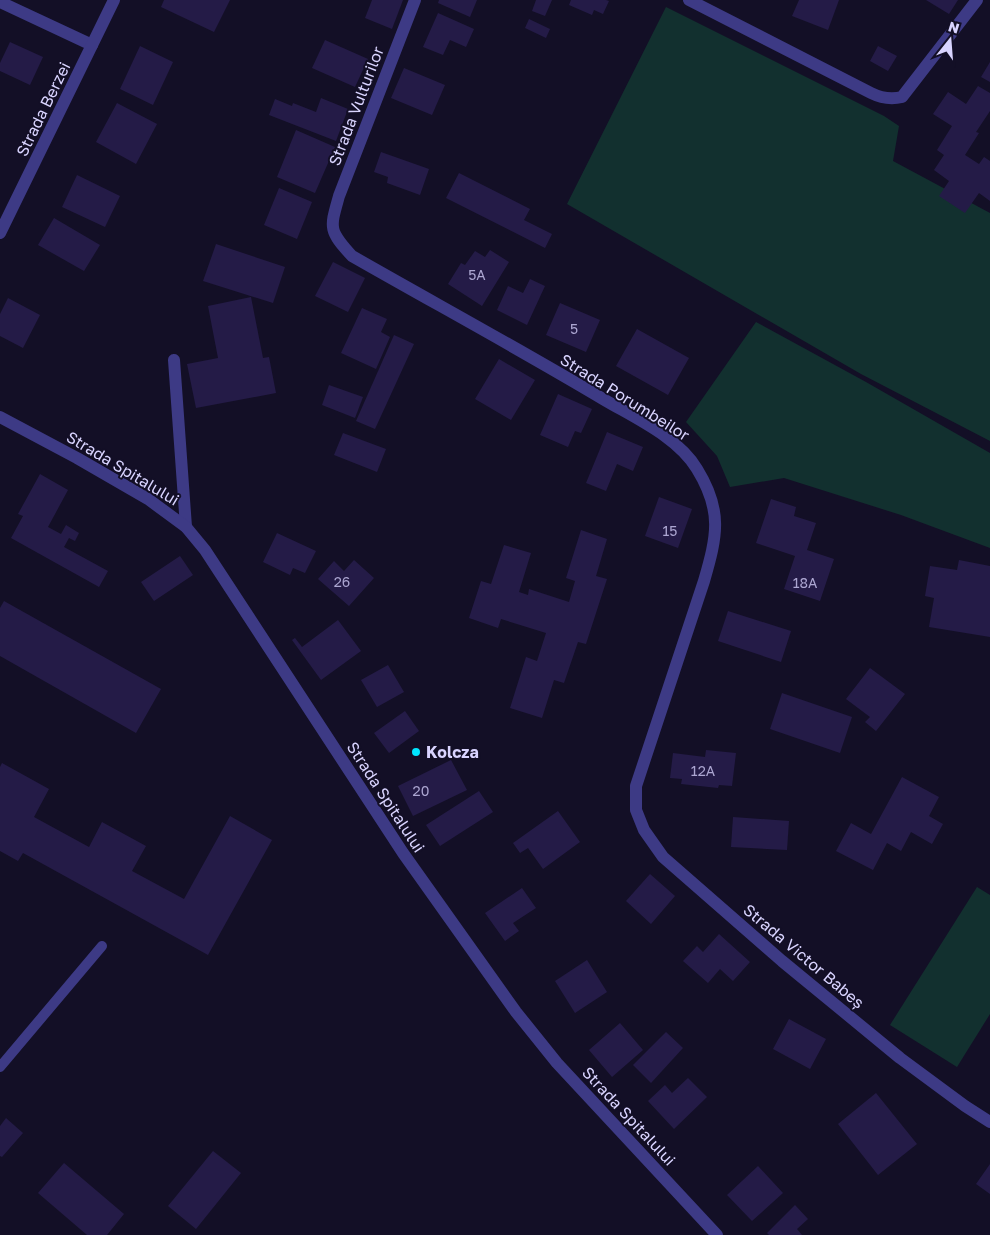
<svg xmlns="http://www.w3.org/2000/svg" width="990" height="1235" viewBox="0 0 990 1235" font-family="'Golos Text',sans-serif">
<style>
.green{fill:#12302f}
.building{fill:#241b47}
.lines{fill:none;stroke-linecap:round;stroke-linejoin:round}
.service{stroke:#3d3a85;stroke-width:10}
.minor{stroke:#3d3a85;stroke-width:12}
.poi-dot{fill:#00e5ff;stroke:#130f26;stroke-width:2}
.labels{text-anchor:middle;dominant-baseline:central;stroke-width:4;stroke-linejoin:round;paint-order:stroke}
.number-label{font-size:14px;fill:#aca6d1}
.street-label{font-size:16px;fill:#d9d4ff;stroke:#130f26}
.poi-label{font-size:16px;font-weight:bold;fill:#d9d4ff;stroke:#130f26;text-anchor:start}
</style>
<rect width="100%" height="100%" fill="#130f26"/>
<!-- green -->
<g class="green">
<polygon points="666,7 884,116 899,126 893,161 990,213 990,441 861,374 567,204"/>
<polygon points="756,322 866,382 990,453 990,548 901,515 784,478 730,487 717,456 686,422"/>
<polygon points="977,887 990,895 990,1014 957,1067 890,1025"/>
</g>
<!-- building -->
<g class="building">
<polygon points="164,0 230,0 214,32 161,7"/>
<polygon points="372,0 403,0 392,29 365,18"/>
<polygon points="439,0 477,0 470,17 438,3"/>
<polygon points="536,0 552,0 545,16 532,11"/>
<polygon points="571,0 606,0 609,1 603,14 594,10 592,15 569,5"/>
<polygon points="799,0 839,0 828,30 792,16"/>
<polygon points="926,0 958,0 949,14"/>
<polygon points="438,13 474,29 466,47 450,40 443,55 423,47"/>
<polygon points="529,19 550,29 546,38 525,28"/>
<polygon points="325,40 368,59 355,87 312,68"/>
<polygon points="10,42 43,57 30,85 0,71 0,63"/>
<polygon points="140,46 173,62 153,105 120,89"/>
<polygon points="878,46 897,56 888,71 870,61"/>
<polygon points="990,62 990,82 981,77"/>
<polygon points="404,68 445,85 432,115 391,98"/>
<polygon points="978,86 990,93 990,111 976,132 979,133 965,155 979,164 984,157 990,161 990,201 979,193 965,213 939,196 949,181 934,170 944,155 937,150 952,126 933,114 948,92 966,104"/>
<polygon points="321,98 348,109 336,141 269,115 275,99 292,106 293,103 316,112"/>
<polygon points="117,103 157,124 136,164 96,142"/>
<polygon points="296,130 335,147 315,193 277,177"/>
<polygon points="381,152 429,169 420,195 387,183 388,177 374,172"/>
<polygon points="459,173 530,209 524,220 552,234 545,248 446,198"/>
<polygon points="77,175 120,196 105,227 62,207"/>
<polygon points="279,188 312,202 297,239 264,225"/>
<polygon points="54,218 100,245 84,271 38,245"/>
<polygon points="216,244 285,267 273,303 203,281"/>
<polygon points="490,250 509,262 482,306 448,284 461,263 465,265 475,251 485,257"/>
<polygon points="333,262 365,278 348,312 315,296"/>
<polygon points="530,279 545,286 527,325 497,310 508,286 523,293"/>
<polygon points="251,297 263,358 269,357 276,393 196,408 187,364 218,358 208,306"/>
<polygon points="8,298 40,315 23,348 0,336 0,314"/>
<polygon points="560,303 600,320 586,352 546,335"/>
<polygon points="362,308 387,319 381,332 390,337 376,369 341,353"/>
<polygon points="637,329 689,358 668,395 616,366"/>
<polygon points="394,335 414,344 375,429 356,421"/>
<polygon points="499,359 535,380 511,420 475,399"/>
<polygon points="329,385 363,397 355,418 322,405"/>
<polygon points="558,394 592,409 581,433 575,431 568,447 540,435"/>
<polygon points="607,432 643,447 633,471 617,464 606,491 586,483"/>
<polygon points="343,433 386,449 377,472 334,455"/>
<polygon points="40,474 68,490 48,527 61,534 66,525 79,533 75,541 69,538 64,547 108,571 99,587 11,538 23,516 18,514"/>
<polygon points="659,497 692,509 678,548 645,536"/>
<polygon points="771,499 796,507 794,516 816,523 807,550 834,559 820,601 784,589 795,556 756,543"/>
<polygon points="581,530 607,539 596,576 607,579 586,644 578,642 564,683 554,680 542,718 510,708 526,657 537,661 546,633 501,619 498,628 469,618 481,581 491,584 504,545 531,553 519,592 528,595 529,589 569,602 575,581 566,578"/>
<polygon points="277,533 316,551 305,573 293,568 290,575 263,562"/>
<polygon points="180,556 193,575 154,601 141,582"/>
<polygon points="354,560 374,578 349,606 318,579 334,561 344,571"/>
<polygon points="959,560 990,566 990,637 929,627 934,598 925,596 930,566 957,570"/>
<polygon points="4,601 161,689 136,733 0,656 0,608"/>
<polygon points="728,611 791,631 781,662 718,641"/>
<polygon points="338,620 361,651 321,680 292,640 295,638 302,647"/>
<polygon points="388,665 404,692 377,707 361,680"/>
<polygon points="870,668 905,694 876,731 865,722 870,717 846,699"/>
<polygon points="782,693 852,717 840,753 770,729"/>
<polygon points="405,711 419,731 389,753 374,733"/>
<polygon points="706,750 736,753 732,786 719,785 718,788 681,784 682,779 670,778 673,753 705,757"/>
<polygon points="451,760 467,790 413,816 398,786"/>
<polygon points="2,763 49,789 34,817 89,847 102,822 146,846 132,871 184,899 230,816 272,840 208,955 23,853 18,861 0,851 0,767"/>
<polygon points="902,777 939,797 929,816 943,824 932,844 911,832 901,851 887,843 873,870 836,851 851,823 871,834"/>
<polygon points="479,791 493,812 440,846 426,825"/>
<polygon points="558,811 580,842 543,869 528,848 520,853 513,843"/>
<polygon points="733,817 789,821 787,850 731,847"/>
<polygon points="650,874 675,896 651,924 626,901"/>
<polygon points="522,888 536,908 513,923 519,931 505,941 485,913"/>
<polygon points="719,934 750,962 733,981 720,969 708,983 683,961 697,946 703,952"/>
<polygon points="587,960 607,992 575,1013 555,981"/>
<polygon points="789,1019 826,1039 810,1069 773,1049"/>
<polygon points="620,1023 643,1050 612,1077 589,1050"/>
<polygon points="666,1032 683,1048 651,1083 633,1065"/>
<polygon points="688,1078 707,1097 674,1129 648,1101 665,1085 672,1093"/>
<polygon points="876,1093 917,1144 878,1175 838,1124"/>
<polygon points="6,1118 23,1133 2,1157 0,1156 0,1126"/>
<polygon points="213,1151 241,1173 196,1229 168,1206"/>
<polygon points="64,1163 124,1214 107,1235 87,1235 38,1193"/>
<polygon points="990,1164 990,1194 976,1184"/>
<polygon points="758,1166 783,1193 752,1221 727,1195"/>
<polygon points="795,1205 808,1219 797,1229 802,1235 769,1235 767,1233"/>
</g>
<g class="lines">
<!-- service -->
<polyline class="service" points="0,1067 102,946"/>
<!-- minor -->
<g class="minor">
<path d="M415,0L339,196C330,228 328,230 352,256C436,304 521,350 603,399C635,418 678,437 697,469C723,511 717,536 704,581L636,786V810L644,830L663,857L782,961L900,1058L965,1106L990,1122"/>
<path d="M689,0L871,93C881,98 890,100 902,97L977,0"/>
<polyline points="0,2 92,45"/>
<polyline points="0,233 114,0"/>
<polyline points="174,360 186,527"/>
<polyline points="0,417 77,458 148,499 186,527 205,550 403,853 516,1012 557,1063 717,1235"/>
</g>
</g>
<!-- markers -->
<circle class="poi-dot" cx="416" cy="752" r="5"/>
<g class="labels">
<!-- number labels -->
<g class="number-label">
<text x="477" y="274">5A</text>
<text x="574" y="328">5</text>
<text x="670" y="530">15</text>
<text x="342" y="581">26</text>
<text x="805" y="582">18A</text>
<text x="703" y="770">12A</text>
<text x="421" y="790">20</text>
</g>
<!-- street labels -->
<g class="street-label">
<text transform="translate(356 106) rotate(-69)">Strada Vulturilor</text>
<text transform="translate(43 109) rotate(-64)">Strada Berzei</text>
<text transform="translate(625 397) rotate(32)">Strada Porumbeilor</text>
<text transform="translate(123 468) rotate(31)">Strada Spitalului</text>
<text transform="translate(386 797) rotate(57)">Strada Spitalului</text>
<text transform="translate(804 956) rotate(40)">Strada Victor Babeș</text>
<text transform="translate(629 1116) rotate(47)">Strada Spitalului</text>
</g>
<!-- poi labels -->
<g class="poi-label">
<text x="426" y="752">Kolcza</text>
</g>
</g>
<!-- north arrow -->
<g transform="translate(950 40) rotate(17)" stroke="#130f26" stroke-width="4" paint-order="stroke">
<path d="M0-4L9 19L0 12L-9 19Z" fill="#d9d4ff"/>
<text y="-8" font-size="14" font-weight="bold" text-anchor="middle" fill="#d9d4ff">N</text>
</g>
</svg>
